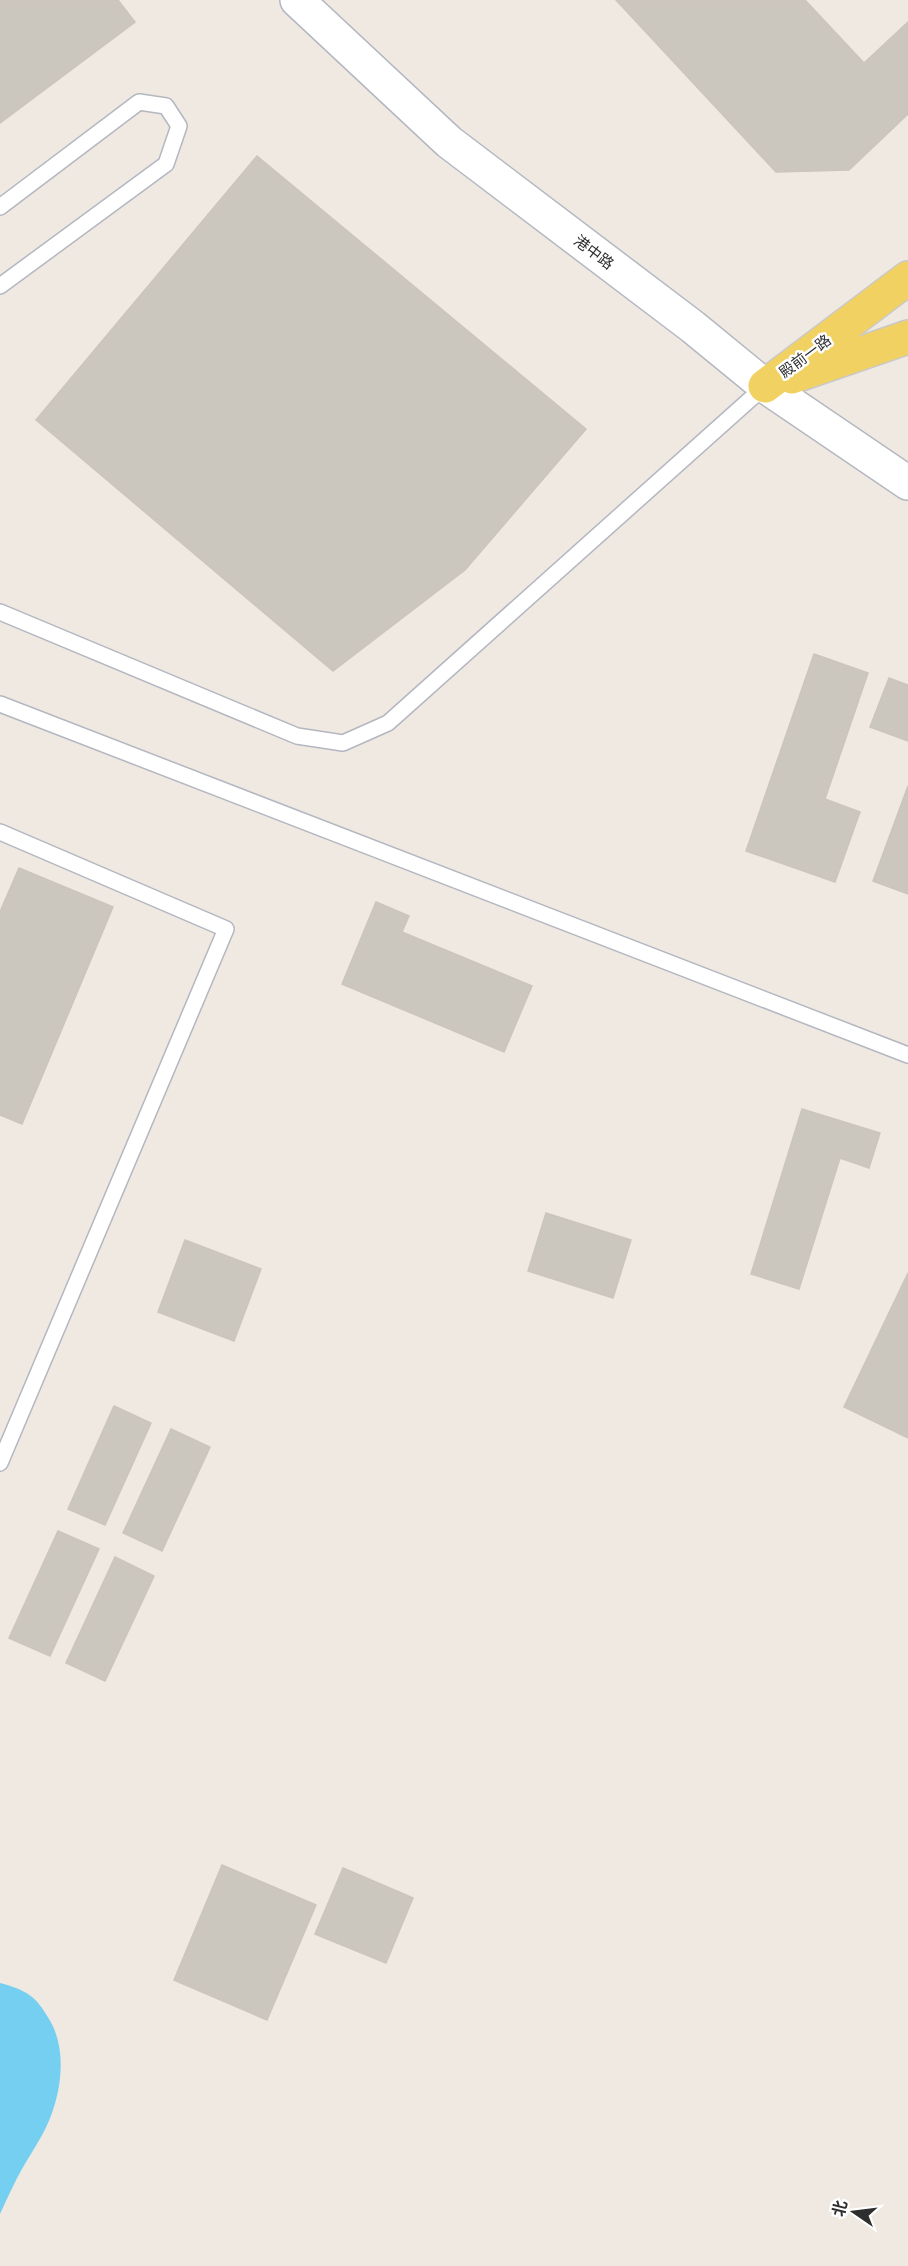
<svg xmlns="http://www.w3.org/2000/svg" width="908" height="2266" viewBox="0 0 908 2266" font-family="'PT Sans','Noto Sans SC',sans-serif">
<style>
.water{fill:#75cff0}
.building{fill:#cbc7bf;stroke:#cbc5ba;stroke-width:1.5}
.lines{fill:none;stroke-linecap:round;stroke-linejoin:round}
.service-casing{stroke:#b4b7c1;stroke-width:18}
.tertiary-casing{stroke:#b4b7c1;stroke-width:36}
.primary-casing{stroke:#c9c9c9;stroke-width:36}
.service{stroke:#fff;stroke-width:15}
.tertiary{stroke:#fff;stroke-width:33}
.primary{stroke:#f2d163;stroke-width:33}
.labels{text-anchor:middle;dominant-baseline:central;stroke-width:5;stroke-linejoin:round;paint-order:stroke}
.street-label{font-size:15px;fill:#2e2e2e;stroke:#fff}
</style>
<rect width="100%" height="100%" fill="#efe9e1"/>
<!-- water -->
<path class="water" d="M0,1983C26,1990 36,1996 49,2019C70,2053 60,2104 41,2137C35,2148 28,2158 22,2169C14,2183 7,2199 0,2214Z"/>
<!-- building -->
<g class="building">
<polygon points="0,0 118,0 135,22 0,123"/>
<polygon points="616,0 805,0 864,63 908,22 908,114 849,170 776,172"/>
<polygon points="257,156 586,429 465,570 333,671 36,420"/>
<polygon points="814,654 868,673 825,799 860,812 835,882 746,851"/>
<polygon points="889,678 908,685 908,741 870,727"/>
<polygon points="908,786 908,894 873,881"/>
<polygon points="19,868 113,907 22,1124 0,1115 0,912"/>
<polygon points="376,902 409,916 402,932 532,986 504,1052 342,984"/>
<polygon points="802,1109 880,1133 869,1168 840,1158 799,1289 751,1274"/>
<polygon points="546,1213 631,1240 613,1298 528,1271"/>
<polygon points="185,1240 261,1269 234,1341 158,1312"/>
<polygon points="908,1273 908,1438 844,1407"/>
<polygon points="114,1406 151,1423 105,1525 68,1509"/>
<polygon points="171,1429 210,1447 162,1551 123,1533"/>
<polygon points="58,1531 99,1549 50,1656 9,1638"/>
<polygon points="115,1557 154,1576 105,1681 66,1663"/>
<polygon points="222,1865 316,1905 267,2020 174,1980"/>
<polygon points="343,1868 413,1898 386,1963 315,1934"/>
</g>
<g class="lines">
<!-- service casing -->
<g class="service-casing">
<g id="service">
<polyline points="0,207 139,102 166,106 179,126 166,164 0,286"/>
<polyline points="0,612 297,736 343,743 388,723 765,386"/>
<polyline points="0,704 908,1055"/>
<polyline points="0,832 226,929 0,1463"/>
</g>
</g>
<!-- tertiary casing -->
<g class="tertiary-casing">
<polyline id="tertiary" points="297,0 449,142 693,327 765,386 908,483"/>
</g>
<!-- primary casing -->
<g class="primary-casing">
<g id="primary">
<polyline points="792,377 908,337"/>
<polyline points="765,386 908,278"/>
</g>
</g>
<!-- service -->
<use href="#service" class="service"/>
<!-- tertiary -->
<use href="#tertiary" class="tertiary"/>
<!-- primary -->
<use href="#primary" class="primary"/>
</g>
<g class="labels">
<!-- street labels -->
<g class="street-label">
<text transform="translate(594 252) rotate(37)">港中路</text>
<text transform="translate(805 356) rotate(-37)">殿前一路</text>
</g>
</g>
<!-- north arrow -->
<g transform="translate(854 2212) rotate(284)" stroke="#ffffff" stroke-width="4.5" paint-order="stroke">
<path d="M0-4.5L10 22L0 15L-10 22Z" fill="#2e2e2e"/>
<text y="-9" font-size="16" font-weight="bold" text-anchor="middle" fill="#2e2e2e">北</text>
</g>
</svg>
